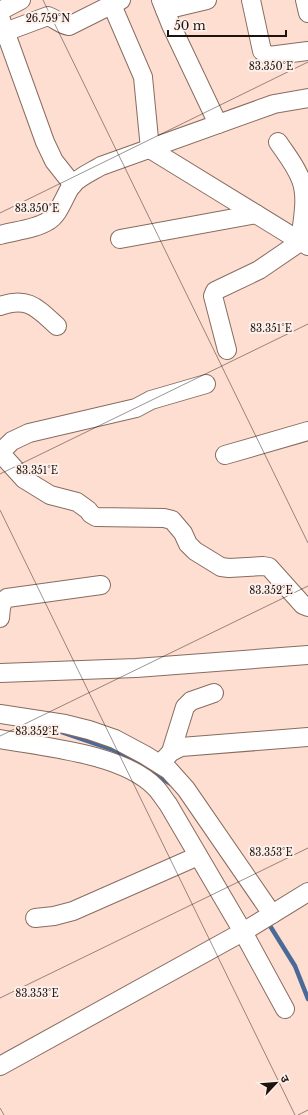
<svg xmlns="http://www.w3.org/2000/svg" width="308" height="1115" viewBox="0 0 308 1115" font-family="'Libre Baskerville','Noto Sans Devanagari',serif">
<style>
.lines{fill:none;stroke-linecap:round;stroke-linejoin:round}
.stream{stroke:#4b6a98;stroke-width:4.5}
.minor-casing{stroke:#886c60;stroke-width:20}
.minor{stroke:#fff;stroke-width:18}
.ticks{fill:none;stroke:#1e130f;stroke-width:1;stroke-opacity:0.45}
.ticks-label{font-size:10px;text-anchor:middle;fill:#1e130f;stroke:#fdf0eb;stroke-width:4;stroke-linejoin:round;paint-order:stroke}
</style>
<rect width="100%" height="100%" fill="#feded1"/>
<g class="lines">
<!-- stream -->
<g class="stream">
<polyline points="59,731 114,750 171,784"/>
<polyline points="267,921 295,966 308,999"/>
</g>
<!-- minor casing -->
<g class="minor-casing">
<g id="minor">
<polyline points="161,0 171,25 218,124"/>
<polyline points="251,0 262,51 269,56 308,51"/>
<polyline points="305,0 308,13"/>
<polyline points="112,5 143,77 150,149 308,246"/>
<polyline points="165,10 207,0"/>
<polyline points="0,11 21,0"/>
<polyline points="0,17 45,142 54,161 73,185"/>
<path d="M5,32L48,16C56,19 61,25 69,26L121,0"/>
<path d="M0,235C14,231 36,229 48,221C60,214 64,196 72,185C79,177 91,172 101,166L274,104L308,98"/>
<polyline points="120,239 256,214"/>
<path d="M0,306C28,296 37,308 57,326"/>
<path d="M227,350L213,296L215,291L259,270L300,242C302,222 308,198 301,180C296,166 286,154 278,142"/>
<polyline points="0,453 12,441 29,433 136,408 151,400 206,384"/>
<polyline points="225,455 308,431"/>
<polyline points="0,456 5,458 24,479 50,495 77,502 88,510 91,514 96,517 164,518 172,520 183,533 188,544 195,551 221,567 229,568 263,566 269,567 303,605 308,607"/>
<path d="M0,618C1,610 0,603 7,598L101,585"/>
<polyline points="0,673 136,668 308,655"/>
<polyline points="0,714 65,724 89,730 115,739 145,755 169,770 186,789 272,914"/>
<path d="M0,739C45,747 123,754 155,787C160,792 164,799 168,804L243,932L285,1009"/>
<polyline points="171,752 185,707 191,701 214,693"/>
<polyline points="160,764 171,752 181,747 308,737"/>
<polyline points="35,918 54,916 73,911 198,856"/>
<polyline points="0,1066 248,929 308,892"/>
</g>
</g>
<!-- minor -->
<use href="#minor" class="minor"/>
</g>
<!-- ticks -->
<path class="ticks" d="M43,0L308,543M0,213L308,62M0,474L308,324M0,510L295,1115M0,736L308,586M0,998L308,848M0,1108L4,1115M298,1115L308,1110"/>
<g class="ticks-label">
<text x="48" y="22">26.759°N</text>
<text x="271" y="70">83.350°E</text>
<text x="37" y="212">83.350°E</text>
<text x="271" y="332">83.351°E</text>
<text x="37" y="474">83.351°E</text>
<text x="271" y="594">83.352°E</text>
<text x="37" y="735">83.352°E</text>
<text x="271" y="856">83.353°E</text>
<text x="37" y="997">83.353°E</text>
</g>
<!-- north arrow -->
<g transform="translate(276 1083) rotate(64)" stroke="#fdf0eb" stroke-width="3" paint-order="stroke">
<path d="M0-3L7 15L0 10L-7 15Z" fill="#1e130f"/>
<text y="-6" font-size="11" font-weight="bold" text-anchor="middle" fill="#1e130f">उ</text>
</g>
<!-- scale -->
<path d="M168 30v6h118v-6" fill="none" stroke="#1e130f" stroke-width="2"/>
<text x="174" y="30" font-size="12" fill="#1e130f" stroke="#fdf0eb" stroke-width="3" paint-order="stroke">50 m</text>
</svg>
